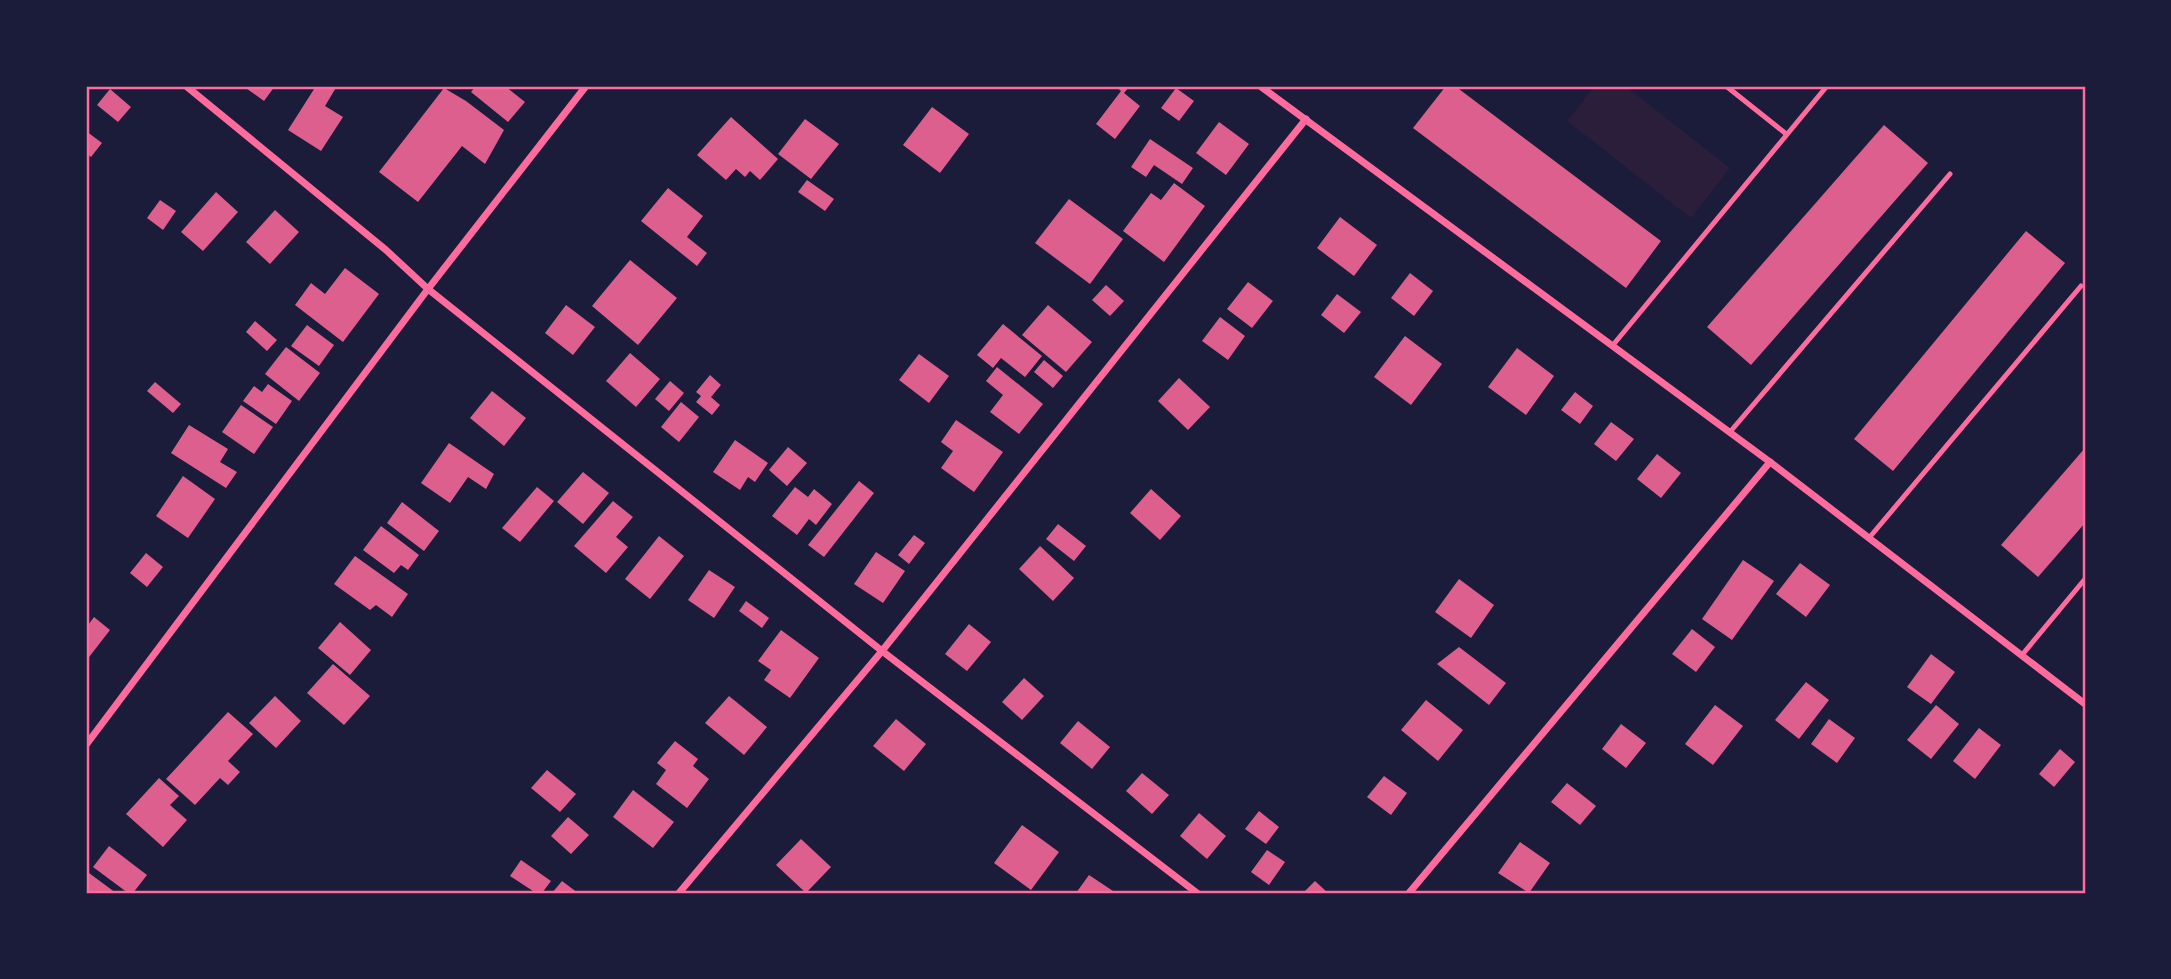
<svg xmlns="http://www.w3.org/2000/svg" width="2171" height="979" viewBox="0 0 2171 979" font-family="'Libre Baskerville',serif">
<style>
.green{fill:#2a1e3b}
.building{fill:#dd5f8e}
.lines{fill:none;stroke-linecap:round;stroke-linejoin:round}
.service{stroke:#ff6b9d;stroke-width:5}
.minor{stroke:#ff6b9d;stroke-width:7}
.neatline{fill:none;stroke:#ff6b9d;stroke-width:2.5}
</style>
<rect width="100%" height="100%" fill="#1b1b3a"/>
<!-- green -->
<polygon class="green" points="1595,86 1625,86 1730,168 1691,218 1567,121"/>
<!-- building -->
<g class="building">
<polygon points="243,86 275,86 264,101"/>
<polygon points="316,86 337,86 325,106 343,117 321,151 288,130"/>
<polygon points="476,86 505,86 525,102 508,122 471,92"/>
<polygon points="1115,86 1130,86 1124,93 1140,106 1115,139 1096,124 1121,91"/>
<polygon points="1446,86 1455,86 1661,241 1626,288 1413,128"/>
<polygon points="444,88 466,101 504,130 485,164 462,146 418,202 379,172"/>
<polygon points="1176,88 1194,101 1179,121 1161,108"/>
<polygon points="110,89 131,107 118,122 97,105"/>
<polygon points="932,107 969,134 940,173 903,145"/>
<polygon points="731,117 778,159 760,180 750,171 745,177 736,169 726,180 697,155"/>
<polygon points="805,119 839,144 811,179 778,154"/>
<polygon points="1219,122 1249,144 1226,175 1196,153"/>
<polygon points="1884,125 1928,163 1751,365 1707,327"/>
<polygon points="86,131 102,143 91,157 86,153"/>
<polygon points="1150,139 1193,168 1182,184 1154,165 1146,177 1131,167"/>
<polygon points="807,180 834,199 825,211 798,192"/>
<polygon points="1174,183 1205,206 1164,262 1123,231 1151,193 1161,200"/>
<polygon points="668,188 703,216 687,237 707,253 697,266 641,221"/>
<polygon points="216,192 238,212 203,251 181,232"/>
<polygon points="1069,199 1123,239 1090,284 1035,243"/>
<polygon points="160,200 176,211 163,230 147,218"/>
<polygon points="275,210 299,232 270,264 246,242"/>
<polygon points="1340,217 1377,245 1354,276 1317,248"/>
<polygon points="2026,231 2065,263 1893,471 1854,439"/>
<polygon points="630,260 677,298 638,345 592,306"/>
<polygon points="345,268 379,294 343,342 295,305 311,283 325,294"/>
<polygon points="1410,273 1433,291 1414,316 1391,298"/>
<polygon points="1248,282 1273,301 1252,328 1227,309"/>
<polygon points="1106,285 1124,301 1110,316 1092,300"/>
<polygon points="1337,294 1361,312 1344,333 1321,315"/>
<polygon points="566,305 595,327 573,355 545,333"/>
<polygon points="1048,305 1092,342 1066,372 1022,335"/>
<polygon points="1220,317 1245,336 1228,360 1202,341"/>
<polygon points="255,321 277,340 267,351 246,332"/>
<polygon points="1003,324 1042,356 1025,377 1001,358 993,368 977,355"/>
<polygon points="307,325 334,345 319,366 291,346"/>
<polygon points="1405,336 1442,364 1411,405 1374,377"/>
<polygon points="286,347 320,373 299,401 265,374"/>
<polygon points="1517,348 1554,376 1526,415 1488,387"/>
<polygon points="630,353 660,379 636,407 606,381"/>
<polygon points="919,354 949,376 929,403 899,380"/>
<polygon points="1044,360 1063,376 1053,388 1034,372"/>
<polygon points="997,367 1043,404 1019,434 990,412 1003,395 986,381"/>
<polygon points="710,375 721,385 711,397 720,405 712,415 696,402 701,396 696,392"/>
<polygon points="1179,378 1210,407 1188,430 1158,401"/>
<polygon points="670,381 684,393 669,411 655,399"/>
<polygon points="155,382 181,404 173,413 147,391"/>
<polygon points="268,384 292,401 276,424 243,401 254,386 262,392"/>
<polygon points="492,391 526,418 504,446 470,418"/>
<polygon points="1575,392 1593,406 1580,424 1561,410"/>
<polygon points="681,402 699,417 679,442 661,427"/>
<polygon points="241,405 273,427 254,454 222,432"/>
<polygon points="956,420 1003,452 974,492 941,468 953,451 941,442"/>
<polygon points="1611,422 1634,439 1616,461 1594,444"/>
<polygon points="189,425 228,449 220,462 237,472 226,488 171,453"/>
<polygon points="735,440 768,463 755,482 748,477 740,490 713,472"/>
<polygon points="449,443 494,474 486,489 468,477 450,503 421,483"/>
<polygon points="788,447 807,463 787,486 769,470"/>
<polygon points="2085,448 2085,523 2038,577 2001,545"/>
<polygon points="1657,454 1681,473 1661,498 1637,479"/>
<polygon points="583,472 609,493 583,524 557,502"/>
<polygon points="183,476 215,499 188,538 156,516"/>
<polygon points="859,481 874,493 824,557 808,545"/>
<polygon points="537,487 554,501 520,542 502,528"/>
<polygon points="795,487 808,497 814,489 832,504 816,525 809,519 797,535 772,516"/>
<polygon points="1151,489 1181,516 1160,540 1130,513"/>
<polygon points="613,501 633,517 616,537 628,547 606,573 574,546"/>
<polygon points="402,502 439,531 424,551 387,523"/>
<polygon points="1058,524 1086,546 1074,561 1046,539"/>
<polygon points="381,526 419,555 408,570 401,565 394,573 363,550"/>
<polygon points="914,535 925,543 909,564 898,555"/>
<polygon points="659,536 684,556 650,599 625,579"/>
<polygon points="1040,546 1074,578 1053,601 1019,569"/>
<polygon points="876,552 905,571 883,603 854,584"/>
<polygon points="146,553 163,567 147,587 130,573"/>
<polygon points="355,556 408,594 392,617 376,605 370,610 334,584"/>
<polygon points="1743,560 1774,581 1732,640 1702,619"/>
<polygon points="1800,563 1830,585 1806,617 1776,594"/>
<polygon points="709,570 735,587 714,618 688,600"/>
<polygon points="1459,579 1494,605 1471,638 1435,612"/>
<polygon points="746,601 769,618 762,628 739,611"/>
<polygon points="94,617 110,630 86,661 86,628"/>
<polygon points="340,622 371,650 350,675 318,648"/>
<polygon points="969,624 991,642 967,671 945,654"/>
<polygon points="1692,629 1715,647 1696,672 1672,654"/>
<polygon points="781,630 819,658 790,698 764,680 771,670 758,661"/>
<polygon points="1459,647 1506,683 1489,705 1437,664"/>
<polygon points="1931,654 1955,672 1931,704 1907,687"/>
<polygon points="333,664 370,696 344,725 307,693"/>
<polygon points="1024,678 1044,696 1022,720 1002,702"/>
<polygon points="1806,682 1829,700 1799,739 1775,720"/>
<polygon points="275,696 301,721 276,748 249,723"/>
<polygon points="729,696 767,727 744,755 705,723"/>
<polygon points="1426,700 1463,730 1438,761 1401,730"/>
<polygon points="1715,705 1743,726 1713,765 1685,744"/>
<polygon points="1936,705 1959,724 1931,759 1907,740"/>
<polygon points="228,712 253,734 228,761 240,772 228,785 220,778 195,805 166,779"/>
<polygon points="896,719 926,744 904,771 873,746"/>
<polygon points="1829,719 1855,738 1837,763 1811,744"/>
<polygon points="1078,721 1110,747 1092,769 1060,743"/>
<polygon points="1621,724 1646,743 1626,768 1602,749"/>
<polygon points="1979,728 2001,745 1975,779 1953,761"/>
<polygon points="675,741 698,759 693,766 709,779 687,808 656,784 666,770 657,763"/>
<polygon points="2060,749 2075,762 2054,787 2039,774"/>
<polygon points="547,770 576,794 560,812 531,788"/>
<polygon points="1142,773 1169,795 1152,814 1126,791"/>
<polygon points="1384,776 1407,793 1391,815 1367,797"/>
<polygon points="159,778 179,796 170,805 187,820 163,847 126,814"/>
<polygon points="1567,783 1596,806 1580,825 1551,802"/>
<polygon points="633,790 674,822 653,848 613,817"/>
<polygon points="1259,811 1279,827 1266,844 1245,829"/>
<polygon points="1199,813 1226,836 1207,859 1180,836"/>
<polygon points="568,817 589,835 571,854 551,836"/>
<polygon points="1022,825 1059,852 1031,890 994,863"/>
<polygon points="801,839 831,867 806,893 776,865"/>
<polygon points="1520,842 1550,863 1529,893 1498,873"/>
<polygon points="109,846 147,875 133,893 128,893 93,867"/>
<polygon points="1267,850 1285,862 1269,885 1251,872"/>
<polygon points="521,860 551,881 542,893 536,893 510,876"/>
<polygon points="89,873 116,893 86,893 86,878"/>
<polygon points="1089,875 1116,893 1076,893"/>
<polygon points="562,881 578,893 552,893"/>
<polygon points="1315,881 1328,893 1303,893"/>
</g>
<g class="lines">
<!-- service -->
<g class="service">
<polyline points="1726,86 1785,133"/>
<polyline points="1613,345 1827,86"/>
<polyline points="1730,432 1950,174"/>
<polyline points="1869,538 2081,286"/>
<polyline points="2022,655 2085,579"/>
</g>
<!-- minor -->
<g class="minor">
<polyline points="186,86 386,250 428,289 882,651 1197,893"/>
<polyline points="1260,86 1770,462 2085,704"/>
<polyline points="86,745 428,289 586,86"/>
<polyline points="679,893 882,651 1306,119"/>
<polyline points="1409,893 1770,462"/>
</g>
</g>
<!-- border -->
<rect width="2171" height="979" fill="none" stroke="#1b1b3a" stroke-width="175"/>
<rect x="88" y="88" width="1996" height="804" class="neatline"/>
</svg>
